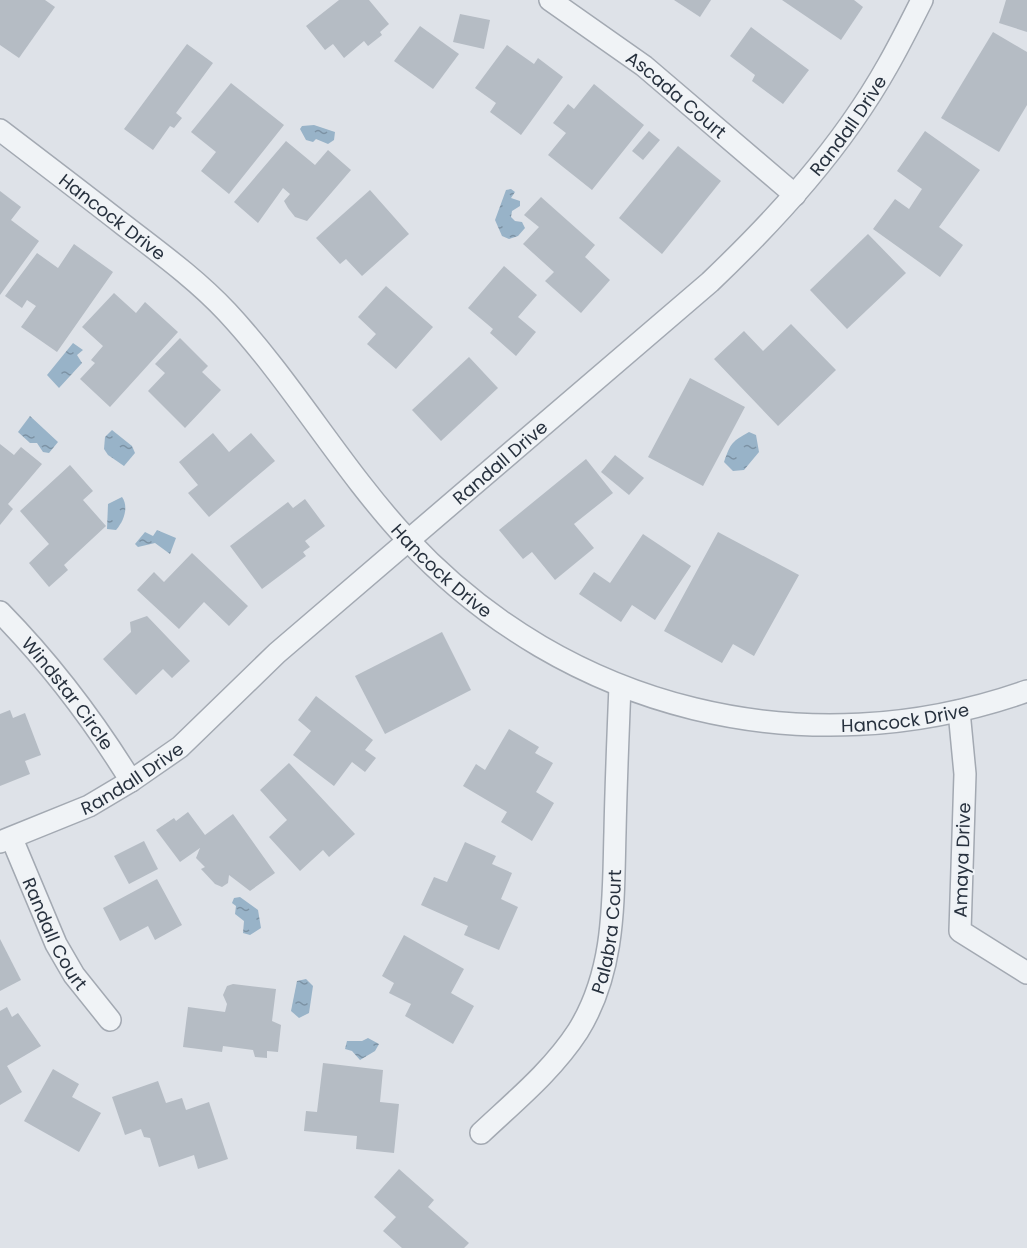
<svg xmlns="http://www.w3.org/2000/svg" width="1027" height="1248" viewBox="0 0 1027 1248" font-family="Poppins,sans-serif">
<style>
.water{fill:url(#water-ripples)}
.building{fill:#b5bcc4}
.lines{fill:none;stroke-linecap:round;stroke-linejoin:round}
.street-casing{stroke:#a3a9b2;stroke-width:24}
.street{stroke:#f0f3f6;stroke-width:21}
.labels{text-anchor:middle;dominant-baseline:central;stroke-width:4.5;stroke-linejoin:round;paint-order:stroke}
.street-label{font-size:18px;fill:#27313e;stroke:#edf1f5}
</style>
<defs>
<pattern id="water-ripples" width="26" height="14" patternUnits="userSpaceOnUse" patternTransform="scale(1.5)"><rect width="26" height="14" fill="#98b3c8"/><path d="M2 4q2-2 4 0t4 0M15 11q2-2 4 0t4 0" fill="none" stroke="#7c92a4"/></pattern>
</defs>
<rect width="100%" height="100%" fill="#dee2e8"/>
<!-- water -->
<g class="water">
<polygon points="314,125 335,132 334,140 328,144 316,139 313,142 306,140 300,129 302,126"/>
<polygon points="511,189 515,192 511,198 520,201 520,206 512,211 511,217 515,221 522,222 525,228 518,236 509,239 502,236 495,220 506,190"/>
<polygon points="73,343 83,350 77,355 82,363 59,388 47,375"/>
<polygon points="30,416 58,442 49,453 43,452 37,443 30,443 18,432"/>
<polygon points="112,430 132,446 135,453 124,466 108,455 104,449 105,437"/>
<path d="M749,432L756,435L759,452L744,470L733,471L724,462C731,442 732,442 749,432Z"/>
<path d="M122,497C129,507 124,521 116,530L107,529L108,504Z"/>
<polygon points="157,530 176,538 170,554 155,543 138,547 135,544 145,532 153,536"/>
<polygon points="240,897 258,910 261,928 250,935 243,933 244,921 235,914 236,906 232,903 234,898"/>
<polygon points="306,979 313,986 309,1013 299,1018 291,1011 297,981"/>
<polygon points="368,1038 379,1044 375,1051 360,1060 352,1051 345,1049 347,1041 362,1041"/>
</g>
<!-- building -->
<g class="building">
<polygon points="0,0 45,0 55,7 19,58 0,45"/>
<polygon points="339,0 369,0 389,24 380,32 382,35 368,46 364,41 344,58 333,44 325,50 306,26"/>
<polygon points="674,0 711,0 700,17"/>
<polygon points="782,0 854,0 863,7 841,40"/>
<polygon points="1006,0 1027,0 1027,32 999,23"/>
<polygon points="460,14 490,20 484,49 453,42"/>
<polygon points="420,26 459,54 433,89 394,61"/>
<polygon points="751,27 809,70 783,104 752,81 755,75 730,56"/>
<polygon points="993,32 1027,52 1027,105 999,152 941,118"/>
<polygon points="187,44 213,63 176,113 182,118 174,128 170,126 153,150 124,129"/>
<polygon points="507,45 534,64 538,58 563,77 521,135 490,112 496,103 475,88"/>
<polygon points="231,83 284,125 229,194 201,171 216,152 191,132"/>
<polygon points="594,84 644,125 592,190 548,155 566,133 553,123 568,104 574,109"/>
<polygon points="649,131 660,140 643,160 632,151"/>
<polygon points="925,131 980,170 939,227 963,245 940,277 873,229 895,199 909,209 922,189 897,171"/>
<polygon points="286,141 315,165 328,150 351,170 307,221 295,217 288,208 284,201 290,194 283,188 258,223 234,202"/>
<polygon points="678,146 721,181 662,254 619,218"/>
<polygon points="370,190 409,234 362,276 346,259 340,264 316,238"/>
<polygon points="0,191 21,207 11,220 39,241 0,295"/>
<polygon points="541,197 595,245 585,257 610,280 581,313 545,281 554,272 523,244 539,227 524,215"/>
<polygon points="868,234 906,273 847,329 810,290"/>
<polygon points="74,244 113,272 57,352 21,327 36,306 27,300 22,308 5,296 37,253 58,268"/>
<polygon points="504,266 537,295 518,317 536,332 516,356 490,333 493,329 468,308"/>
<polygon points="386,286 433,327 396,369 367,344 376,334 358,317"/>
<polygon points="114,293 136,313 145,302 178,332 110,407 80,379 95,363 91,360 103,346 82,327"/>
<polygon points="791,324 836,370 778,426 714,359 744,331 763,351"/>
<polygon points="180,338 208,366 202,372 221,390 185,428 148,391 165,373 155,364"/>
<polygon points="469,357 498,388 441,441 412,410"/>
<polygon points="690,378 745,407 703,486 648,457"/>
<polygon points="213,433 229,452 251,433 275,461 209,517 188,493 198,485 179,462"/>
<polygon points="0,444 14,455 21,447 42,464 8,504 13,509 0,525"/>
<polygon points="615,455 644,478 629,495 601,472"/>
<polygon points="586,459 613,493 574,524 594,548 555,580 532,552 523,559 499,530"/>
<polygon points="70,465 93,491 83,500 106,526 64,565 68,570 49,587 29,563 49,544 20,511"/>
<polygon points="305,499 325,526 305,541 310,547 303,552 306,556 262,589 230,546 288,502 293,508"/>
<polygon points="718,532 799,575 754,656 733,644 722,663 664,631"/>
<polygon points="643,534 691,566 655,620 632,605 621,622 579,594 594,572 610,583"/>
<polygon points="192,553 248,606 229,626 204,602 179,629 137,590 154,572 164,582"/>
<polygon points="147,616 190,661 172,678 163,669 136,695 103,659 131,632 130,622"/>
<polygon points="442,632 471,690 385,734 355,676"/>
<polygon points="316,696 373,740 365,750 376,758 365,772 352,762 334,786 293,755 311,731 298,720"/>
<polygon points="10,710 13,718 25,713 41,755 25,761 30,774 0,786 0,714"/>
<polygon points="509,729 539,747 535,753 553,763 536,792 554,803 532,841 501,822 507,812 463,786 476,764 485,770"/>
<polygon points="289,763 355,834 329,857 323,850 300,871 269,837 287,820 260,790"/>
<polygon points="188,812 205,835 233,814 275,873 250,891 229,875 228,883 222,887 215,884 201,869 205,867 196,858 200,848 180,862 156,830 174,818 176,821"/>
<polygon points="144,841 158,869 129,884 114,856"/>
<polygon points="465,842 496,856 492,864 512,873 501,899 518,907 499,950 464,935 468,926 421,905 434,877 447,882"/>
<polygon points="157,879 182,925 155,940 148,926 120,941 103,908"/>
<polygon points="404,935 464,969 451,993 474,1006 453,1044 405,1016 411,1004 389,993 394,983 382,976"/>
<polygon points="0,939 21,980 0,991"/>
<polygon points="233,984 276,989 272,1021 281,1025 278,1052 267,1051 267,1058 255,1057 253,1050 223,1046 222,1052 183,1047 188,1007 225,1012 227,1004 223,995 227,986"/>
<polygon points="7,1007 12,1017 18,1013 41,1046 7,1066 22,1092 0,1105 0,1011"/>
<polygon points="323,1063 383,1070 380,1102 399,1104 394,1153 356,1149 357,1136 304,1131 306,1111 317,1112"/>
<polygon points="53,1069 79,1084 72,1097 101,1113 79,1152 24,1121"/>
<polygon points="158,1081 166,1103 182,1098 186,1110 209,1102 228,1159 198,1169 194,1155 159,1167 150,1138 144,1137 141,1129 125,1135 112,1097"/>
<polygon points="399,1169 434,1200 428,1207 469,1243 464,1248 402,1248 383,1231 396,1217 374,1197"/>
</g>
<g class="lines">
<!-- street casing -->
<g class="street-casing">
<g id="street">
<path id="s1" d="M550,0L644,66L795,195"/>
<path id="s2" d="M0,130C42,162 84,194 125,226C160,253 196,279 227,312C293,383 341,468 407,539C567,711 806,769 1027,691"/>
<path id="s3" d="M0,612C49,662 94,721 131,781"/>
<polyline points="959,711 965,774 960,931 1027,973"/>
<path id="s4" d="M12,839L56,944L74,975L110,1020"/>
<path id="s5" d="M0,842L89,806L131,781L180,747L277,653L710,282C778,217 842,147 888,65C900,44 911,22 922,0"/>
<path id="s6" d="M481,1133C515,1101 552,1071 578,1031C616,970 613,900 615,832C616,783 618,734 620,686"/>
</g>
</g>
<!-- street -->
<use href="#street" class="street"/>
</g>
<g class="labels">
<!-- street labels -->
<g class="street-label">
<text stroke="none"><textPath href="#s1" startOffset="158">Ascada Court</textPath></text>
<text stroke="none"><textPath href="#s5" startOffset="1119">Randall Drive</textPath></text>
<text stroke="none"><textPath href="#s2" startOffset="142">Hancock Drive</textPath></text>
<text stroke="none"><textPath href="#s5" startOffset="633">Randall Drive</textPath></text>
<text stroke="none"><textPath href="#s2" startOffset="628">Hancock Drive</textPath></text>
<text stroke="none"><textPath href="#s3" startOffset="106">Windstar Circle</textPath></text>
<text stroke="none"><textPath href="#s2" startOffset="1132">Hancock Drive</textPath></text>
<text stroke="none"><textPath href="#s5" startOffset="147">Randall Drive</textPath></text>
<text transform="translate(962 860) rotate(-88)">Amaya Drive</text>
<text stroke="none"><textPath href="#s6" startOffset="246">Palabra Court</textPath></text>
<text stroke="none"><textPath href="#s4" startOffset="104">Randall Court</textPath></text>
</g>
</g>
</svg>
